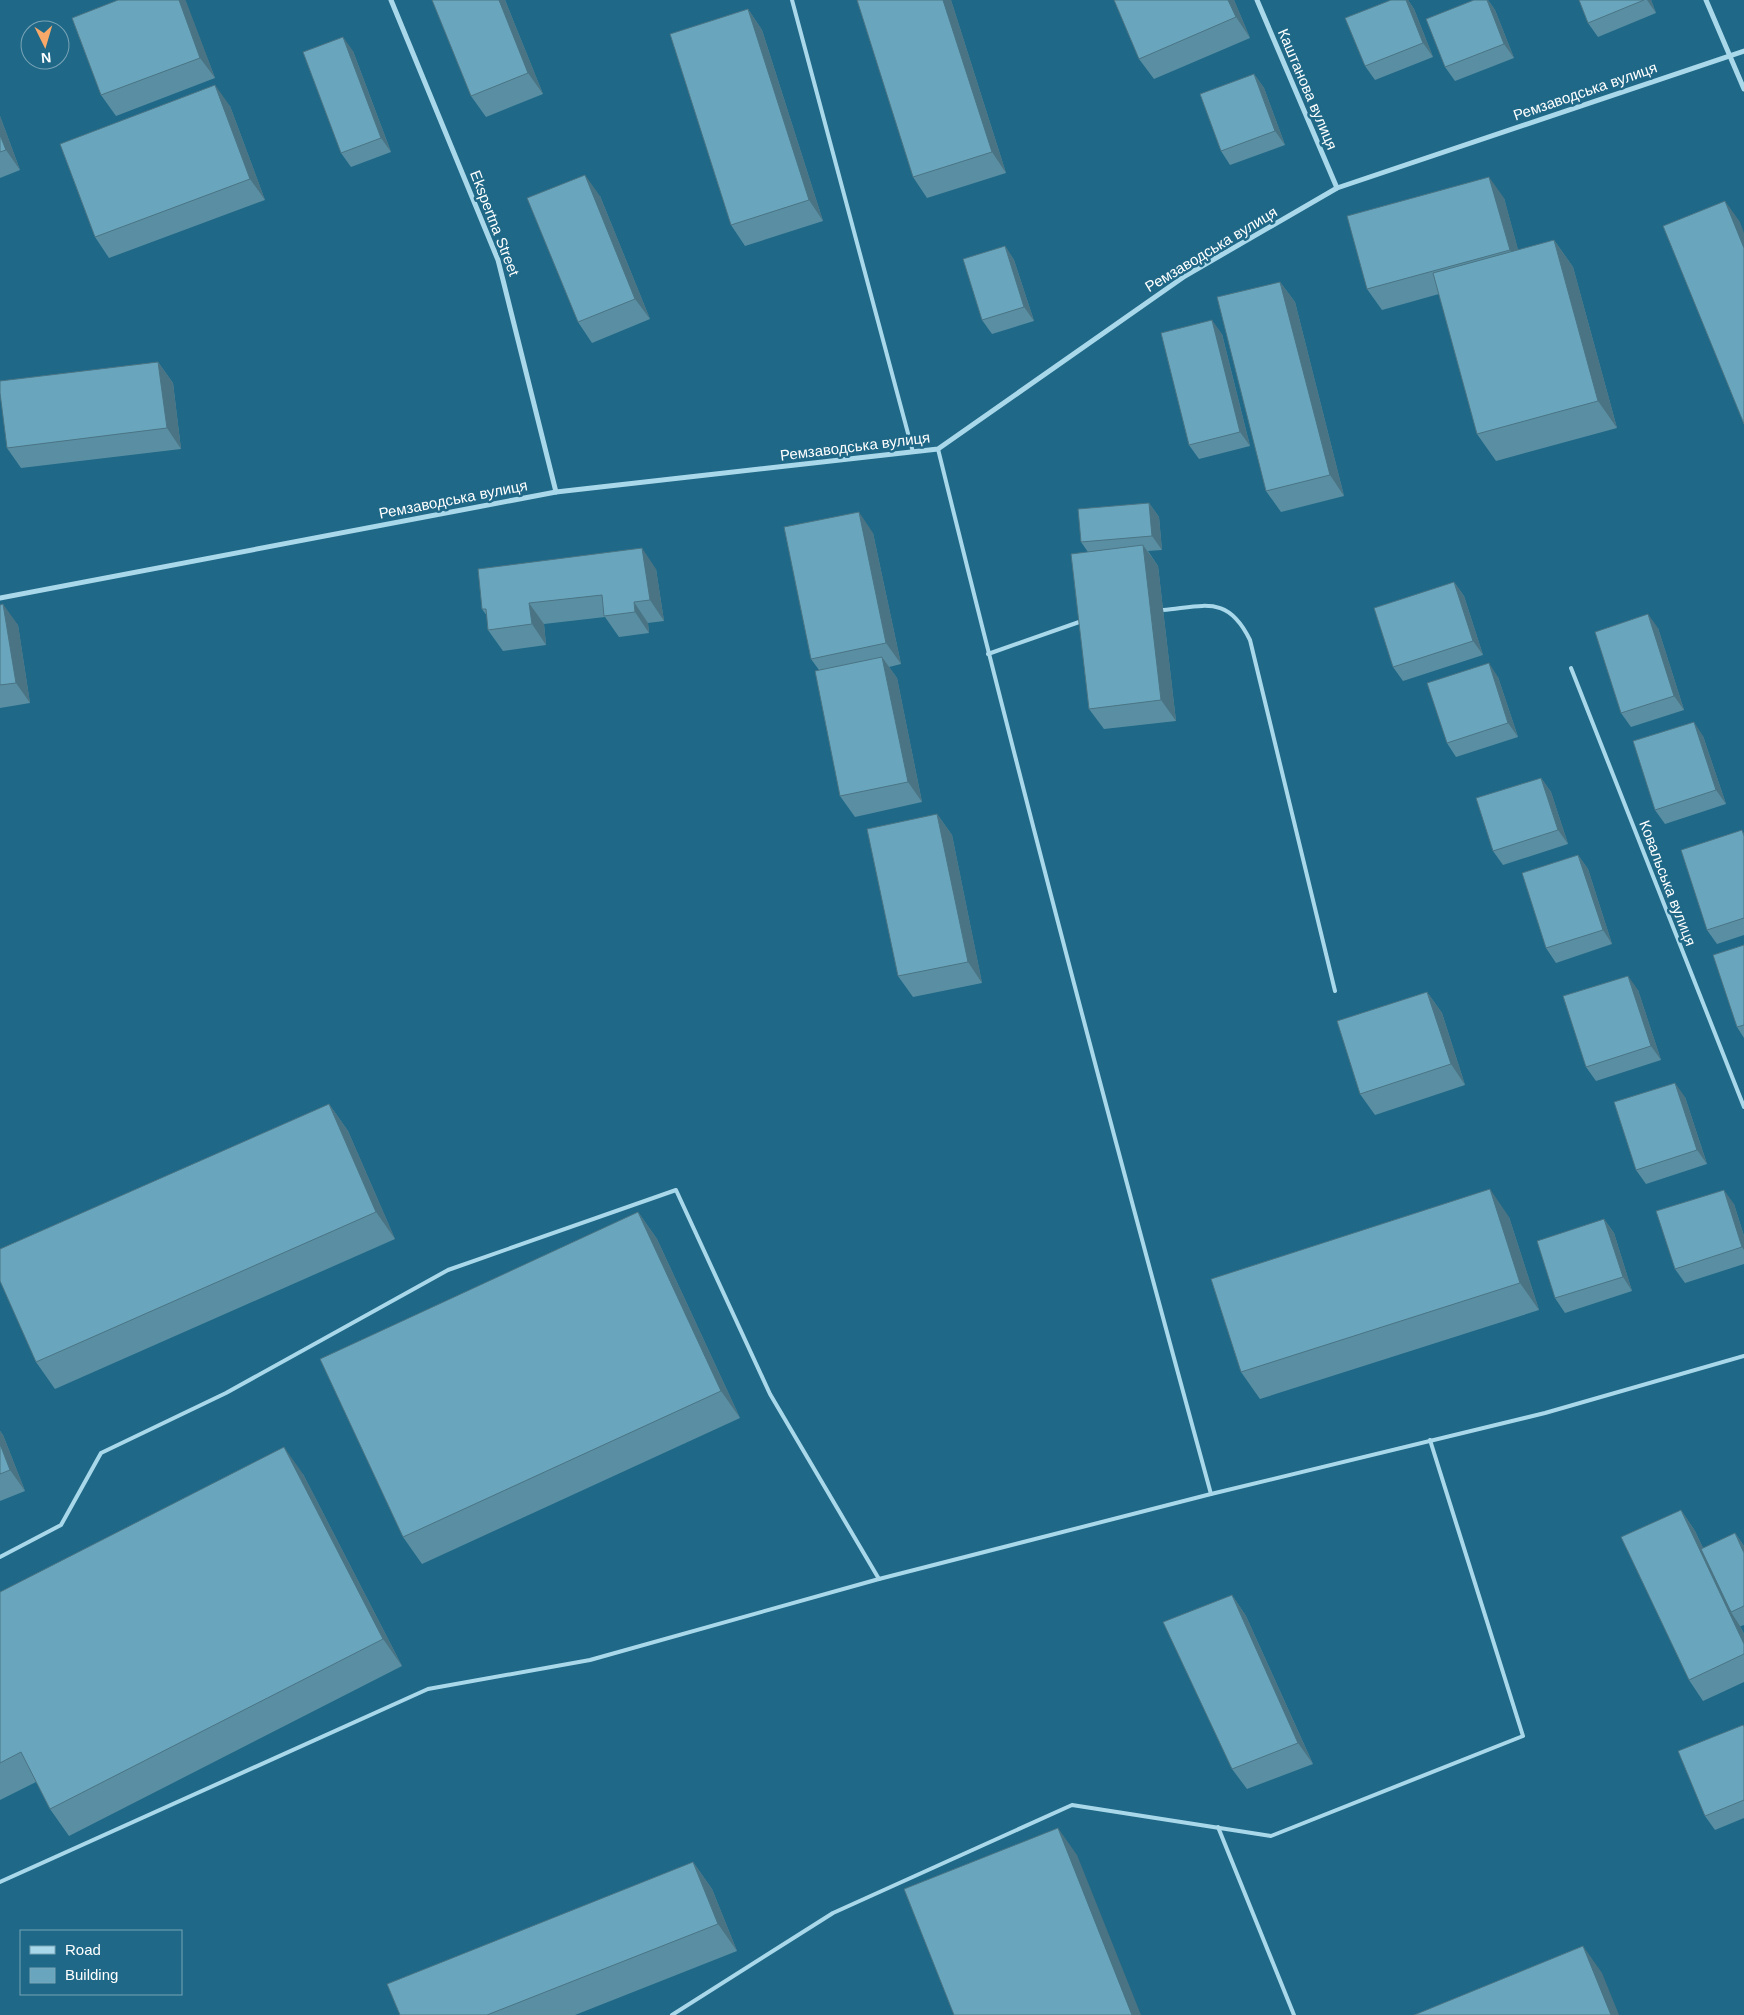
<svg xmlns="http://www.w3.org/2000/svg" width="1744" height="2015" viewBox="0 0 1744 2015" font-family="Arial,sans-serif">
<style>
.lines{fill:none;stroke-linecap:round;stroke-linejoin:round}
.lane{stroke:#a9d8ea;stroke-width:4}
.street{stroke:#a9d8ea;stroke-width:5}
.wall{fill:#5a8fa3}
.shaded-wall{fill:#4a7484}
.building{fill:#69a6bd;stroke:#4a7484}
.labels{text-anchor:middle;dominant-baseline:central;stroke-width:5;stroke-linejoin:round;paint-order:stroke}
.street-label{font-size:15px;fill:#fff;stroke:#1f6887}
</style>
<rect width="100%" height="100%" fill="#1f6887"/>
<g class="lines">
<!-- lane -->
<g class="lane">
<polyline points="792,0 913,452"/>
<path d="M938,449C1024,799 1116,1147 1211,1494"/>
<path d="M1163,610C1206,606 1228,595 1250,640L1335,991"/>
<polyline points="988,654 1082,621"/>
<polyline points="1571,668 1744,1107"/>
<polyline points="0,1557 61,1525 101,1453 226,1393 448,1270 676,1190 770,1394 879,1579"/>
<polyline points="1218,1827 1294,2015"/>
<polyline points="0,1882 428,1689 590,1660 879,1579 1211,1494 1545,1413 1744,1356"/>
<polyline points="672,2015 833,1913 1072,1805 1271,1836 1523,1736 1430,1440"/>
</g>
<!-- street -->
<g class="street">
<polyline points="391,0 498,260 556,492"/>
<polyline points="1257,0 1337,188"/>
<polyline points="1706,0 1744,89"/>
<polyline points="0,598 556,492 938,449 1185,276 1337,188 1744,51"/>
</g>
</g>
<!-- wall -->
<g class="wall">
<polygon points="118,0 185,0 215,78 116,116 101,95"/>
<polygon points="505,0 543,94 486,117 471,96"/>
<polygon points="951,0 1006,173 927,198 913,177"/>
<polygon points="1234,0 1250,38 1154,79 1139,59"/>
<polygon points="1391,0 1408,0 1414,9 1433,57 1375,80 1365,66"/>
<polygon points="1474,0 1488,0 1495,10 1514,58 1455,81 1445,67"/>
<polygon points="1579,0 1651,0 1656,13 1598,37 1588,23"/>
<polygon points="748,9 762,30 823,221 745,246 731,225"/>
<polygon points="353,51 391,152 351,167 341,153"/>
<polygon points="1254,74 1264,88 1285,145 1230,165 1221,151"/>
<polygon points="230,106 265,200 109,258 95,237"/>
<polygon points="0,116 20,170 0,178"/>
<polygon points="600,196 650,319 592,343 578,322"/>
<polygon points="1504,198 1518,250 1554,240 1573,267 1617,428 1496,461 1477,434 1439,294 1382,310 1367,289"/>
<polygon points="1005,246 1014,260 1034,321 992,334 982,320"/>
<polygon points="1280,282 1295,302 1344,496 1281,512 1266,491"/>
<polygon points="1222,334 1250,446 1199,459 1189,445"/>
<polygon points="158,362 173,383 181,449 21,468 7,448"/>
<polygon points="1149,503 1159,517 1162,550 1148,551 1158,566 1176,721 1104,729 1089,709 1088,552 1081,542"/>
<polygon points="873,533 901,664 889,667 897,678 922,802 855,817 840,796 819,670 811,659"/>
<polygon points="656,569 664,621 648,623 649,633 619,637 605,617 544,624 546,645 503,651 488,630 487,616 482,609"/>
<polygon points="1454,582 1464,596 1483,655 1403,681 1393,667"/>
<polygon points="0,605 18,625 30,703 0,708"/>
<polygon points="1658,628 1684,710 1631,727 1621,713"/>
<polygon points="1498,677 1518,737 1456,757 1447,743"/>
<polygon points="1703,736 1726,804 1665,824 1655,810"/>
<polygon points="1541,778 1551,792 1568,844 1503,865 1493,851"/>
<polygon points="937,814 952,835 982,983 913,997 898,976"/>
<polygon points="1744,832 1744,935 1717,944 1707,930"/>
<polygon points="1578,855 1588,869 1612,944 1556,963 1546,948"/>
<polygon points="1744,945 1744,1038 1737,1027"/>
<polygon points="1638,990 1661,1060 1596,1081 1586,1067"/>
<polygon points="1427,992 1442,1013 1465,1085 1375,1115 1360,1094"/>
<polygon points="1685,1097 1707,1164 1646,1184 1636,1170"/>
<polygon points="329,1104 348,1131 395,1239 55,1389 36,1362"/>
<polygon points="1734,1204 1744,1236 1744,1264 1685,1283 1675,1269"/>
<polygon points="638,1212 657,1239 740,1418 422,1564 403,1537"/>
<polygon points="1509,1217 1539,1310 1260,1399 1241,1372"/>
<polygon points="1604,1219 1614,1233 1632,1291 1565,1313 1555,1298"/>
<polygon points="0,1431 3,1435 25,1491 0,1501"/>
<polygon points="303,1474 402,1666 69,1836 50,1809 36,1782 0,1800 0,1592"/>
<polygon points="1681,1510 1695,1531 1703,1548 1735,1533 1744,1546 1744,1625 1741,1626 1740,1626 1744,1634 1744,1682 1703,1701 1689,1680"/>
<polygon points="1232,1595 1246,1616 1313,1764 1247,1789 1232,1769"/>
<polygon points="1743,1725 1744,1726 1744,1818 1715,1830 1705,1816"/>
<polygon points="693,1862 712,1889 737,1951 575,2015 400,2015"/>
</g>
<!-- shaded-wall -->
<g class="shaded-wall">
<polygon points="179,0 185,0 186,1 215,78 200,58"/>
<polygon points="499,0 505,0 543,94 528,73"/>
<polygon points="943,0 951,0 1006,173 992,152"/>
<polygon points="1228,0 1234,0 1250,38 1236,17"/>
<polygon points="1406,0 1408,0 1414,9 1433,57 1423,43"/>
<polygon points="1487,0 1488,0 1495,10 1514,58 1504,44"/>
<polygon points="1647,0 1651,0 1656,13"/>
<polygon points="748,9 762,30 823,221 809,200"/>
<polygon points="343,37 353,51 391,152 381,138"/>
<polygon points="1254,74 1264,88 1285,145 1275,131"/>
<polygon points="215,85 230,106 265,200 250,179"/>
<polygon points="0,116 20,170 6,150 0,135"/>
<polygon points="585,175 600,196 650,319 635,299"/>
<polygon points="1489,177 1504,198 1524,271 1510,250"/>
<polygon points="1725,201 1740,222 1744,233 1744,248"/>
<polygon points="1554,240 1573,267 1617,428 1598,401"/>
<polygon points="1005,246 1014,260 1034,321 1024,307"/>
<polygon points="1280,282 1295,302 1344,496 1330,475"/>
<polygon points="1212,320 1222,334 1250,446 1240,432"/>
<polygon points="158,362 173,383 181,449 167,428"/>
<polygon points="1149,503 1159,517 1162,550 1152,536"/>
<polygon points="859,512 873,533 901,664 886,643"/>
<polygon points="1143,545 1158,566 1176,721 1161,700"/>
<polygon points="642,548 656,569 664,621 650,600"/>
<polygon points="1454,582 1464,596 1483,655 1473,641"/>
<polygon points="634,602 648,623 649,633 635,612"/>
<polygon points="529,603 544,624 546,645 532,624"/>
<polygon points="3,604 18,625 30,703 16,683"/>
<polygon points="1648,614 1658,628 1684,710 1674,696"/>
<polygon points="882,657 897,678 922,802 908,782"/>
<polygon points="1489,663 1498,677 1518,737 1508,723"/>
<polygon points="1694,722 1703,736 1726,804 1716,790"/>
<polygon points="1541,778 1551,792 1568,844 1558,830"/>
<polygon points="937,814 952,835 982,983 968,962"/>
<polygon points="1578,855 1588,869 1612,944 1603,930"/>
<polygon points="1628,976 1638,990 1661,1060 1651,1046"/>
<polygon points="1427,992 1442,1013 1465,1085 1451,1064"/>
<polygon points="1675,1083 1685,1097 1707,1164 1697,1150"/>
<polygon points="329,1104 348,1131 395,1239 376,1212"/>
<polygon points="1490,1189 1509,1217 1539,1310 1520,1283"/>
<polygon points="1724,1190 1734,1204 1744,1236 1744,1250 1742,1247"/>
<polygon points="638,1212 657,1239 740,1418 721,1391"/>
<polygon points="1604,1219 1614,1233 1632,1291 1623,1277"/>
<polygon points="0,1431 3,1435 25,1491 10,1470 0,1444"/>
<polygon points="284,1447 303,1474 402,1666 383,1639"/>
<polygon points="1681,1510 1695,1531 1733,1611 1731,1612 1740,1626 1744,1634 1744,1644"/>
<polygon points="1735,1533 1744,1546 1744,1553"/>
<polygon points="1232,1595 1246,1616 1313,1764 1298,1743"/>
<polygon points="1058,1828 1077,1855 1141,2015 1132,2015"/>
<polygon points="693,1862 712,1889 737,1951 718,1924"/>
<polygon points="1583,1946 1602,1973 1619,2015 1611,2015"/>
</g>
<!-- building -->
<g class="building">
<polygon points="118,0 179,0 200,58 101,95 72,18"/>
<polygon points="432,0 499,0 528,73 471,96"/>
<polygon points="857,0 943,0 992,152 913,177"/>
<polygon points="1114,0 1228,0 1236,17 1139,59"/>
<polygon points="1391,0 1406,0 1423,43 1365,66 1345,18"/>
<polygon points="1474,0 1487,0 1504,44 1445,67 1426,19"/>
<polygon points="1579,0 1644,0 1588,23"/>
<polygon points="748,9 809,200 731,225 670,34"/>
<polygon points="343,37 381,138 341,153 303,52"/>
<polygon points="1254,74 1275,131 1221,151 1200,94"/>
<polygon points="215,85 250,179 95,237 60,144"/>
<polygon points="0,135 6,150 0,152"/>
<polygon points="585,175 635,299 578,322 527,198"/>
<polygon points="1489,177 1510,250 1367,289 1347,216"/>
<polygon points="1725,201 1744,248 1744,424 1663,226"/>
<polygon points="1554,240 1598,401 1477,434 1433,273"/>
<polygon points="1005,246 1024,307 982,320 963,259"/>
<polygon points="1280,282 1330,475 1266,491 1217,297"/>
<polygon points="1212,320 1240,432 1189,445 1161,333"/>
<polygon points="158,362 167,428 7,448 0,393 0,381"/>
<polygon points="1149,503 1152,536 1081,542 1078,509"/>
<polygon points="859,512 886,643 811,659 784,527"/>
<polygon points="1143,545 1161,700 1089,709 1071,554"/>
<polygon points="642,548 650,600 634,602 635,612 604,616 602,595 529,603 532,624 488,630 486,609 482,609 478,569"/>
<polygon points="1454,582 1473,641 1393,667 1374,608"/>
<polygon points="3,604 16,683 0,685 0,605"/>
<polygon points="1648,614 1674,696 1621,713 1595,632"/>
<polygon points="882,657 908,782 840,796 815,671"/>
<polygon points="1489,663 1508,723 1447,743 1427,683"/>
<polygon points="1694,722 1716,790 1655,810 1633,741"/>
<polygon points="1541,778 1558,830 1493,851 1476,798"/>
<polygon points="937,814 968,962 898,976 867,829"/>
<polygon points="1742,830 1744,836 1744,918 1707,930 1681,850"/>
<polygon points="1578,855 1603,930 1546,948 1522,873"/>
<polygon points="1744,945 1744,1025 1737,1027 1713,955"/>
<polygon points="1628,976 1651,1046 1586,1067 1563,996"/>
<polygon points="1427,992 1451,1064 1360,1094 1337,1021"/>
<polygon points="1675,1083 1697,1150 1636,1170 1614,1102"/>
<polygon points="329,1104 376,1212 36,1362 0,1281 0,1249"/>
<polygon points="1490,1189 1520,1283 1241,1372 1211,1279"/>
<polygon points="1724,1190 1742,1247 1675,1269 1656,1211"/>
<polygon points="638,1212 721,1391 403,1537 320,1359"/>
<polygon points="1604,1219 1623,1277 1555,1298 1537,1241"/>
<polygon points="0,1444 10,1470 0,1474"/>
<polygon points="284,1447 383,1639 50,1809 21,1752 0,1763 0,1592"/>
<polygon points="1681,1510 1744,1644 1744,1654 1689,1680 1621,1537"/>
<polygon points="1735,1533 1744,1553 1744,1606 1731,1612 1701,1549"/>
<polygon points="1232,1595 1298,1743 1232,1769 1163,1622"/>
<polygon points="1743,1725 1744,1727 1744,1800 1705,1816 1678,1751"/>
<polygon points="1058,1828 1132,2015 954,2015 904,1889"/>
<polygon points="693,1862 718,1924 487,2015 400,2015 387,1984"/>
<polygon points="1583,1946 1611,2015 1414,2015"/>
</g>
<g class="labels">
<!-- street labels -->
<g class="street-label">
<text transform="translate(1308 89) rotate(67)">Каштанова вулиця</text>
<text transform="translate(1585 91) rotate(-19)">Ремзаводська вулиця</text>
<text transform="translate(495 223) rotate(69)">Ekspertna Street</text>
<text transform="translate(1211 249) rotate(-31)">Ремзаводська вулиця</text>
<text transform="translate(855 446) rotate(-7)">Ремзаводська вулиця</text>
<text transform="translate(453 499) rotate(-11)">Ремзаводська вулиця</text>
<text transform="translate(1668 883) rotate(69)">Ковальська вулиця</text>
</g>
</g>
<!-- legend -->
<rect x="20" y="1930" width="162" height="65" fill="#1f6887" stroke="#79a4b7"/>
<rect x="30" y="1946" width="25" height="8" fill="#a9d8ea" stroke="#79a4b7"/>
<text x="65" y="1955" font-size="15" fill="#ffffff">Road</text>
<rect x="30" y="1968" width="25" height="15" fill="#69a6bd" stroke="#79a4b7"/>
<text x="65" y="1980" font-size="15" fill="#ffffff">Building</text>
<!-- north arrow -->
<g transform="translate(45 45) rotate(175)"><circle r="24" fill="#1f6887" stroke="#79a4b7"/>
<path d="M0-4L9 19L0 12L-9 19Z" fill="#f8a969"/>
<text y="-8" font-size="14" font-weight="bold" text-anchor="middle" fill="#ffffff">N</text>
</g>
</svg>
